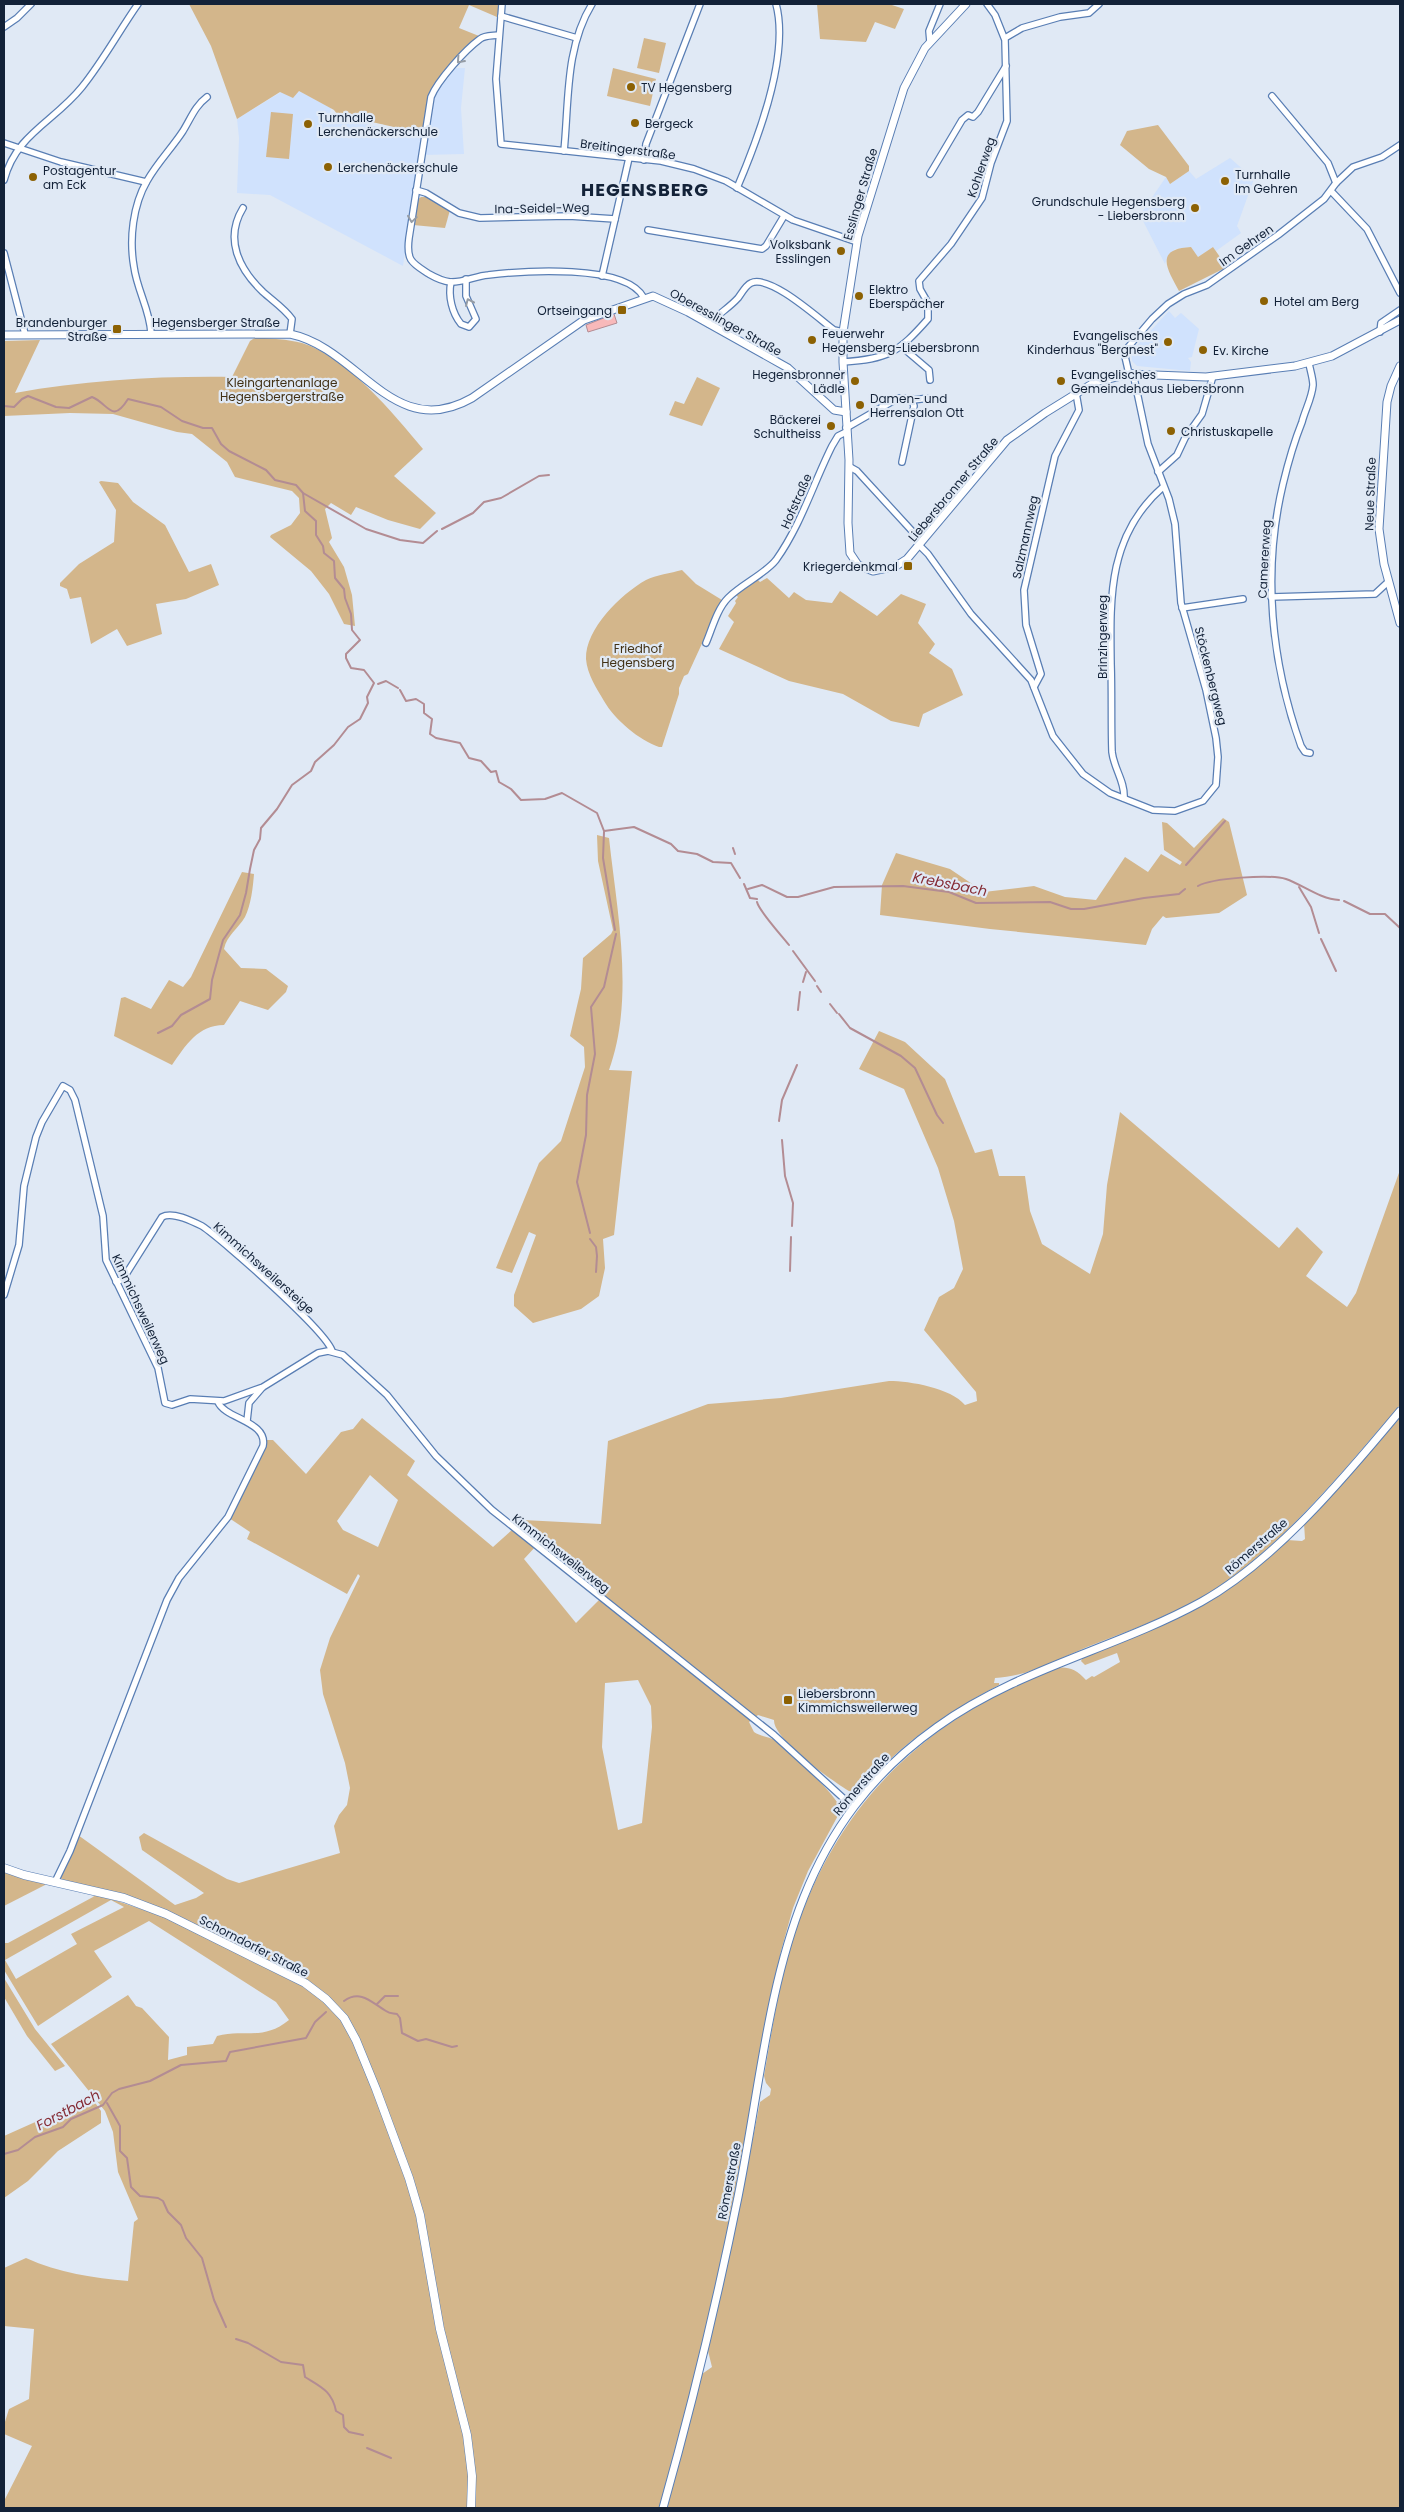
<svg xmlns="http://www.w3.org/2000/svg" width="1404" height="2512" viewBox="0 0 1404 2512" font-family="Poppins,sans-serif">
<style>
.built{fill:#d0e2fd}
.green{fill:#d3b68b;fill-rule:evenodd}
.water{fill:#f8b9ba;stroke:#b38c93}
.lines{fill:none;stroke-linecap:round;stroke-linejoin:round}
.stream{stroke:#b38c93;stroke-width:2}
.minor-casing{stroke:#597eb4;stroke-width:8}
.tertiary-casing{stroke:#597eb4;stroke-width:9}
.secondary-casing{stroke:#597eb4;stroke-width:9}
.minor{stroke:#fff;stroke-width:5.5}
.tertiary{stroke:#fff;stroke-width:7}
.secondary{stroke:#fff;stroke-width:8}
.oneway{stroke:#959ca5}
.poi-dot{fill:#8c6103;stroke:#e0e9f5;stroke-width:2}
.labels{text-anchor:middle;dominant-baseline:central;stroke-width:4.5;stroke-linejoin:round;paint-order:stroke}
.poi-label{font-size:12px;fill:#132238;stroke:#e0e9f5;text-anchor:start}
.street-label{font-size:12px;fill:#132238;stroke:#e0e9f5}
.park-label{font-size:12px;fill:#423115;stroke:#e0e9f5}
.water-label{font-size:14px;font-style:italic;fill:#852c35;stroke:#e0e9f5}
.district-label{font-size:18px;font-weight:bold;letter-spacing:1px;fill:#132238;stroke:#e0e9f5}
</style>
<rect width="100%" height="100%" fill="#e0e9f5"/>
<!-- built -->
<g class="built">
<polygon points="455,68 465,68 461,108 464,154 423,155 429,113 435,92"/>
<polygon points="299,91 331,108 330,114 333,116 419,137 422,141 403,266 270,195 237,193 239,138 237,119 281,92 293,98"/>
<polygon points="1230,158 1254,179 1237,226 1241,233 1216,251 1213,247 1198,257 1191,247 1175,249 1167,258 1165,264 1140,215 1166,177 1170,184 1189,171 1196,179"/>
<polygon points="1169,311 1175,318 1181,313 1199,329 1192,357 1188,358 1191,362 1190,371 1137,366 1132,361 1131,352"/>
</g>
<!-- green -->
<g class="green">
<polygon points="189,4 500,4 497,17 469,5 459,28 479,36 453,64 430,95 422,132 420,133 337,114 334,110 299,91 293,98 280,92 237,119 211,46"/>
<polygon points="817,4 889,4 904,9 895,29 875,22 866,42 820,39"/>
<polygon points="644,38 666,43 659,73 637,68"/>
<polygon points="613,68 656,79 650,106 607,96"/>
<polygon points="271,112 293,114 289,159 266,157"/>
<polygon points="1158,125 1189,166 1189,171 1170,184 1166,177 1149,169 1120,145 1127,131"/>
<polygon points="421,197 426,197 450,210 445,228 413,225 417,200"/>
<path d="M1191,247L1198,257L1213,247L1227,267L1179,291C1168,270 1153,249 1191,247Z"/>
<path d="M256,337C271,339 287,339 302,343C347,357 393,413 423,449L394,476L436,513L420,529L388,520L356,507L351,515L331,503L325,509L332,538L329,542L344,567L352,595L355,626L344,624L329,594L311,571L270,537L271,535L291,525L300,513L299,498L292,491L235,477L227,462L192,434L177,432L113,414L70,413L4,416V341L40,340L15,393C87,380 159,376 232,377L250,341Z"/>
<polygon points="697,377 720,388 702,426 669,415 675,401 684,404"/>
<polygon points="101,481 118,483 133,502 165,525 189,572 211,564 219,585 186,599 156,604 162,634 127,646 117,629 91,644 81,597 70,599 67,589 60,586 60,583 79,564 114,542 116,510 99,482"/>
<path d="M682,570L696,584L722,600L688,674L684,676L679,688V694L662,747H659C639,740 615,720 604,701C597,689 587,674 586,659C585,629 621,594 646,580C656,575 671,573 682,570Z"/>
<polygon points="767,578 789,598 794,592 806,600 832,603 840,591 877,616 901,594 926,604 918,623 935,644 929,653 952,669 963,695 923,714 919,727 891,721 843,694 789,681 719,649 734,622 728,616 736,603 735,601 738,597 736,595 757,579 760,582"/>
<polygon points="1223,818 1229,822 1247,895 1219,913 1166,918 1163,916 1152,929 1146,945 990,929 880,915 882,885 896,853 950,869 984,892 1034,886 1065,897 1096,900 1125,857 1148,872 1161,854 1180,865 1182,862 1164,850 1162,822 1167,823 1194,848"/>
<path d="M597,835L609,838C617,912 635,998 609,1070L632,1071L614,1235L603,1239L605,1268L599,1296L581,1309L533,1323L514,1306V1295L536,1235L529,1232L512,1273L496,1268L539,1163L561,1141L585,1067L584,1047L570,1036L581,989L583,958L611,934L613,930L598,861Z"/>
<path d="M242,872L254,874C253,887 251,905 245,917C238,929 227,935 224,949L241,968L266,969L288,986L286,992L268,1010L240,1001L224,1025C198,1025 186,1045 172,1065L114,1036L121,998L125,997L151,1009L169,980L183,987L191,977Z"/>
<path d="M879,1031L905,1042L945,1079L975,1153L992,1149L999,1176H1025L1030,1211L1042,1244L1090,1274L1103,1234L1107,1185L1120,1112L1279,1248L1297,1227L1323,1252L1306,1276L1347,1307L1356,1293L1400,1170V1405C1342,1472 1284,1545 1209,1593C1171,1616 1128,1631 1087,1647C1058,1659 1027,1677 995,1678L994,1683H999V1685C959,1706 920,1731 887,1762C878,1771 863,1795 849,1791C832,1781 773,1739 774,1720L758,1715L749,1722L754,1732C761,1737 769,1736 776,1741C788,1750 839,1797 841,1810L808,1871L793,1908L781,1951L722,2258L695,2376L659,2508H474L473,2453L444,2333L424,2220L346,2015L326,1995L122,1894L62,1880L60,1876L78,1835L175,1905L196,1898L204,1893L142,1850L139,1837L144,1833L227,1879L239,1883L340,1853L334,1826L339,1815L347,1805L350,1788L345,1763L323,1694L320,1670L330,1638L360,1576L358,1574L347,1594L247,1539L250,1532L229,1518L266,1440H273L306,1474L341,1432L353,1429L362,1418L415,1461L407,1475L493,1547L523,1520L601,1524L608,1441L708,1404L781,1398L889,1381C910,1381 951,1388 965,1405L977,1401L976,1392L924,1330L939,1297L954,1288L963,1269L954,1221L938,1168L904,1089L859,1069ZM370,1475L398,1500L378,1547L343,1530L337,1521ZM537,1545L604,1595L576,1623L524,1559ZM638,1680L651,1706L652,1727L642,1823L618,1830L602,1747L605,1683Z"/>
<path d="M1400,1417V2508H667L702,2374L712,2367L708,2351L732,2245L760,2102L770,2095L771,2089L766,2083L764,2076C772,2030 779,1983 793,1939C831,1819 906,1737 1019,1684C1043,1673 1065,1655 1086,1680L1092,1676L1094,1677L1120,1662L1117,1653L1085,1665L1081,1661L1083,1657L1170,1621L1216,1597L1244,1578L1287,1540L1302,1541L1305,1539L1304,1523Z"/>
<polygon points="4,1871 45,1883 45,1885 4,1906"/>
<path d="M96,1894L162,1916L297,1983L320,1998L344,2024L355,2045L405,2174L417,2217L464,2437L469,2479L468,2508H4V2501L32,2446L4,2434V2425L9,2409L29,2399L34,2329L4,2326V2268L26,2258C59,2273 93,2278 128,2281L134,2222L138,2219L118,2172L113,2132L105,2111L51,2044L128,1995L136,2006L142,2008L169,2037L168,2060L187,2055V2047L213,2044L217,2036C245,2029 263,2041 289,2020L276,2002L149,1921L94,1951L112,1977L38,2026L4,1970V1943H8L93,1897ZM111,1900L124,1907L71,1934L77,1944L16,1979L5,1960Z"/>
<polygon points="4,1978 35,2029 65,2066 55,2071 27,2036 4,1997"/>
<polygon points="91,2097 101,2111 101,2123 58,2151 28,2181 4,2198 4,2136"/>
</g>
<!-- water -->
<polygon class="water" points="614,314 617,323 588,332 586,325"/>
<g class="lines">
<!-- stream -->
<g class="stream">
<path d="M4,406L14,407L22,399L28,396L56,407L69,408L92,397C108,403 112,425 128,399L161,407L182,421L203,428H212L221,444L229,451L266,470L275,480L296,485L303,493L305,511L316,521V535L323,546L324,553L334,561L335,578L344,589L345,598L351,614L352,630L360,640L346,654V658L351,668L364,670L374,683L367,697L368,703L360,719L348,727L334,745L315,762L311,771L292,785L277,809L261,828L260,839L254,850L250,869L246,893L240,915L223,940L212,980L210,999L181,1015L172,1026L158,1033"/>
<polyline points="303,493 366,529 400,540 423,543 437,531"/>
<polyline points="442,529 473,513 484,502 501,498 539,476 549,475"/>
<polyline points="378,684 386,681 398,688"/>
<polyline points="400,690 406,701 416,699 424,704 424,713 432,719 430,734 436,738 460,743 469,758 481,761 491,772 496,771 499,782 511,789 521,800 545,799 562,793 597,813 604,831 634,827 671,844 678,851 697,854 713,862 731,863 740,878"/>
<polyline points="604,832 603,858 615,930"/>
<polyline points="733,848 735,854"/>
<polyline points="1186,865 1225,821"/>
<polyline points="744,884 750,898 757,899"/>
<path d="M1198,886C1212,878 1270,874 1286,879C1303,885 1320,899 1339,900"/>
<polyline points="1299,887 1311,907 1319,933"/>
<polyline points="748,889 762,885 787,897 798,897 834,887 903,886 949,892 976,903 1050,902 1071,909 1084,909 1144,898 1179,894 1185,889"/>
<polyline points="1344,901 1370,914 1385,914 1400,928"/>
<path d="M757,902C759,911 782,936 789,945"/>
<polyline points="1321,939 1336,971"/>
<polyline points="793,951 815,981"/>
<polyline points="803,982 806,972"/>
<polyline points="817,986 821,992"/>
<polyline points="830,1004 837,1013"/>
<polyline points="798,1010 800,992"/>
<polyline points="839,1014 850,1028 901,1056 915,1068 937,1115 943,1123"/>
<polyline points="779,1121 782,1100 797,1065"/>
<polyline points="782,1140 785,1176 793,1203 792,1226"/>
<polyline points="590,1233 577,1182 586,1135 587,1095 595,1054 591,1007 604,987 616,934"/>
<polyline points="590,1239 596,1247 597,1256 596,1272"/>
<polyline points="790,1271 791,1237"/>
<path d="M344,2001C361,1989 372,2003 386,2011C390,2014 393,2013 397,2014L400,2018L402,2033L418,2041L426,2039L452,2047L457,2046"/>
<polyline points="377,2004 385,1996 398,1996"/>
<polyline points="107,2103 120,2126 120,2151 127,2158 131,2187 140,2196 158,2198 163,2201 168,2212 181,2225 186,2238 202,2258 214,2300 226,2327"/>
<polyline points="4,2154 18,2150 35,2137 63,2127 71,2119 103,2105 112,2093 119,2089 150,2081 181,2065 226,2061 230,2052 306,2038 315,2022 326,2012"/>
<path d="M236,2339L248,2343L281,2362L303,2365L305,2377C321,2387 332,2391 336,2411L343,2415L344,2427L349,2432L363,2435"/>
<polyline points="367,2448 391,2458"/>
</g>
<!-- minor casing -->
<g class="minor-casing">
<g id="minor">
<polyline points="502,4 496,79 501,144 661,161 694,169 726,181 793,220 857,242"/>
<polyline points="501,16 577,38"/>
<polyline points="4,27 17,18 31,4"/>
<path d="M499,35C492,36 485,35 480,39C465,50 438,80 431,97L409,238C406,261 412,263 429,274C436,278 442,281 450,282C462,283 476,276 488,275C522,271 626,263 644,298"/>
<polyline points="1005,38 1022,28 1060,17 1089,13 1099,4"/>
<polyline points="930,42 929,31 940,4"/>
<polyline points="1272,96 1328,163 1336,183"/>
<polyline points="4,143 61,162 146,182"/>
<path d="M564,151C569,102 565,48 592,4"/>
<polyline points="644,160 646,144 700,4"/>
<polyline points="930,174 962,120 968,115 973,117 978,112 1006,66"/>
<path d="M4,180C16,134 54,122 82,87C103,61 119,31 138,4"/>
<path d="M737,188C758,139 790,56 776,4"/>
<polyline points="416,190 426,193 459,213 480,218 569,216 615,219"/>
<polyline points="1331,191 1367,229 1400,293"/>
<path d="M243,208C224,239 239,269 263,292C273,301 284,308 292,319L290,334"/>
<polyline points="648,230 762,249 766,246 784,216"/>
<polyline points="4,253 25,334"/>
<polyline points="602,276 629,158"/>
<path d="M451,282C448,296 452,313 461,324L469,327L476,319L466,296V279"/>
<path d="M709,324C718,314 729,308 738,298C741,294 746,285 751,283C770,274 819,319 834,330L843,332"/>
<polyline points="1380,332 1381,323 1400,310"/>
<path d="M151,333C150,310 137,290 134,267C129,239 133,205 147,181C157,163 172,148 183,131C191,118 195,106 207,97"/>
<polyline points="902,347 929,370 930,380"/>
<path d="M843,362C888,359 898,353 928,319V303L920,289L919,281L951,244L982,198L991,163L1007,121L1005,40L995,15L987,4"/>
<path d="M1309,363C1310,370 1313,378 1313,385C1312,398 1305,410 1302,422C1294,442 1288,463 1283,484C1262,572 1271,662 1301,746L1305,752L1310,753"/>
<polyline points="1129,374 1124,352 1152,319 1168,304 1184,294 1207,285 1278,235 1324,199 1336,183 1353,167 1382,157 1400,145"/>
<polyline points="913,400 929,398"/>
<polyline points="846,428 898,398 911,398 914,406 902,462"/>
<polyline points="850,467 857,471 912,531"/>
<polyline points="1158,472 1177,455 1185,438 1202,414 1213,376"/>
<polyline points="920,546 928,554 971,614 1031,680 1053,736 1083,774 1110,793 1153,810 1175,811 1203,801 1216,785 1218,757 1216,738 1206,690 1181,603 1175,524 1169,499 1148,444 1133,373"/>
<polyline points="1271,597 1375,594 1388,582"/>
<polyline points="1182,608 1243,599"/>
<path d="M706,643C712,629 717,609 728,598C742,584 765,574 776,560C801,525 813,484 832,446L838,436L846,432"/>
<polyline points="1034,687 1041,674 1026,625 1024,590 1055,456 1079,410 1076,393"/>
<path d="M1124,798C1125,781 1114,769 1112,752C1111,722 1112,693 1111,664C1110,597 1108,535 1163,487"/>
<path d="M116,1282L123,1279L162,1217C172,1211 192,1221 202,1226C223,1240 326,1331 332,1351"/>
<polyline points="4,1295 19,1245 24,1186 36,1137 42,1122 63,1086 70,1090 75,1100 103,1216 106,1260 158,1368 165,1403 172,1405 190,1399 224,1401 263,1387 318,1353 328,1351 343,1355 387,1395 436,1456 492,1510 774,1735 853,1807"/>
<polyline points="247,1421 249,1403 262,1388"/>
<path d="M55,1882L70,1851L167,1600L179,1578L228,1517L263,1446C268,1421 225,1419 218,1402"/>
</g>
</g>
<!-- tertiary casing -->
<g class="tertiary-casing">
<g id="tertiary">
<polyline points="966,4 925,48 904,88 858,236 843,332 843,362 849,460 848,523 850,553 858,565 873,571 896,566 907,559 1007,440 1045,413 1095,382 1129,374 1206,377 1295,366 1332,356 1400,320"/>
<path d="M4,335L290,334C359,348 393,443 472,398L584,320L653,296L688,312L788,368L834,410L846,412"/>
<polyline points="1400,366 1391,386 1387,402 1379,529 1384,564 1400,623"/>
<path d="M663,2508C692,2405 717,2301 738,2197C774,2017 773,1843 937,1727C1017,1669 1115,1649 1201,1602C1276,1560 1345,1477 1400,1411"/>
</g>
</g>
<!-- secondary casing -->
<g class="secondary-casing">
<polyline id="secondary" points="4,1868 24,1875 124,1898 166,1914 305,1983 326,1999 344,2018 356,2040 376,2089 409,2178 420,2215 440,2329 467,2435 472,2476 471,2508"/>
</g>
<!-- minor -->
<use href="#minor" class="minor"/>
<!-- tertiary -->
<use href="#tertiary" class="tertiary"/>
<!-- secondary -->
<use href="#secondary" class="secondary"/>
</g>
<!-- one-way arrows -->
<defs><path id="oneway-chevron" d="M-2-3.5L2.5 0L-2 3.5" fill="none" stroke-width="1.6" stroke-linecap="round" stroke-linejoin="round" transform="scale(1.25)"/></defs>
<g class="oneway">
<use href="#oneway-chevron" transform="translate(460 60) rotate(132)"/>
<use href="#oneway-chevron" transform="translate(412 219) rotate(98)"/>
<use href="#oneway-chevron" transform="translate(469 302) rotate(-114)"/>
</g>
<!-- markers -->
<g class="poi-dot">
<circle cx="631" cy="87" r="5"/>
<circle cx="635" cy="123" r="5"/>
<circle cx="308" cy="124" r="5"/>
<circle cx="328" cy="167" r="5"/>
<circle cx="33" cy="177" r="5"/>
<circle cx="1225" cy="181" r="5"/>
<circle cx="1195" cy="208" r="5"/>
<circle cx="841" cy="251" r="5"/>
<circle cx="859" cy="296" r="5"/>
<circle cx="1264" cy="301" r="5"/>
<rect x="617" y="305" width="10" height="10" rx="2.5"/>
<rect x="112" y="324" width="10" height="10" rx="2.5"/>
<circle cx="812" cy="340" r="5"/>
<circle cx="1168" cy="342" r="5"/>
<circle cx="1203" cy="350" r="5"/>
<circle cx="855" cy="381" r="5"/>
<circle cx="1061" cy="381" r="5"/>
<circle cx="860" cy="405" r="5"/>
<circle cx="831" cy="426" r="5"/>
<circle cx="1171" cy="431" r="5"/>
<rect x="903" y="561" width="10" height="10" rx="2.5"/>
<rect x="783" y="1695" width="10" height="10" rx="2.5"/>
</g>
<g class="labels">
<!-- poi labels -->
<g class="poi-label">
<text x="641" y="87">TV Hegensberg</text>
<text x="318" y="117">Turnhalle<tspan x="318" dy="14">Lerchenäckerschule</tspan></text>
<text x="645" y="123">Bergeck</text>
<text x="338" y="167">Lerchenäckerschule</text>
<text x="43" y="170">Postagentur<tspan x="43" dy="14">am Eck</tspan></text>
<text x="1235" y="174">Turnhalle<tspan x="1235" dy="14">Im Gehren</tspan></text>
<text x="1185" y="201" text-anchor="end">Grundschule Hegensberg<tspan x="1185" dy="14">- Liebersbronn</tspan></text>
<text x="831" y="244" text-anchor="end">Volksbank<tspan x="831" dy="14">Esslingen</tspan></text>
<text x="869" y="289">Elektro<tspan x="869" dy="14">Eberspächer</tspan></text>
<text x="1274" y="301">Hotel am Berg</text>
<text x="612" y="310" text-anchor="end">Ortseingang</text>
<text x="107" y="322" text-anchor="end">Brandenburger<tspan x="107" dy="14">Straße</tspan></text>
<text x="822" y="333">Feuerwehr<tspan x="822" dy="14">Hegensberg-Liebersbronn</tspan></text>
<text x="1158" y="335" text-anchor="end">Evangelisches<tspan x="1158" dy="14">Kinderhaus "Bergnest"</tspan></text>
<text x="1213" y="350">Ev. Kirche</text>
<text x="845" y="374" text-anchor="end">Hegensbronner<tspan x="845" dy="14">Lädle</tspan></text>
<text x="1071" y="374">Evangelisches<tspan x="1071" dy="14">Gemeindehaus Liebersbronn</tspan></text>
<text x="870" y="398">Damen- und<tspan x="870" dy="14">Herrensalon Ott</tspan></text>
<text x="821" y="419" text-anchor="end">Bäckerei<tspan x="821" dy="14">Schultheiss</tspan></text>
<text x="1181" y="431">Christuskapelle</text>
<text x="898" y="566" text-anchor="end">Kriegerdenkmal</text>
<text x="798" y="1693">Liebersbronn<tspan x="798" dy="14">Kimmichsweilerweg</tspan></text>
</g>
<!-- street labels -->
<g class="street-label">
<text transform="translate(628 149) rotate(7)">Breitingerstraße</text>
<text transform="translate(981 167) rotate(-71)">Kohlerweg</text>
<text transform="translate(860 194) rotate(-74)">Esslinger Straße</text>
<text transform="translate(542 208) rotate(-1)">Ina-Seidel-Weg</text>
<text transform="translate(1246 245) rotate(-35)">Im Gehren</text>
<text x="216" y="322">Hegensberger Straße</text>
<text transform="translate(726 322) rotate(29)">Oberesslinger Straße</text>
<text transform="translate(953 489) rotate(-50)">Liebersbronner Straße</text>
<text transform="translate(1370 494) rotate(-88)">Neue Straße</text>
<text transform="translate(796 501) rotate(-66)">Hofstraße</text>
<text transform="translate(1025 537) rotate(-78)">Salzmannweg</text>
<text transform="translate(1264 559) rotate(-87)">Camererweg</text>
<text transform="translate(1102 637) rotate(-90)">Brinzingerweg</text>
<text transform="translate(1211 676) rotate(76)">Stöckenbergweg</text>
<text transform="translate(264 1268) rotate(42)">Kimmichsweilersteige</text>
<text transform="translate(141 1309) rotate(65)">Kimmichsweilerweg</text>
<text transform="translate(1256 1546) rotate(-41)">Römerstraße</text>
<text transform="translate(561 1553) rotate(38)">Kimmichsweilerweg</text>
<text transform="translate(861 1784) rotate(-49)">Römerstraße</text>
<text transform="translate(254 1946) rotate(27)">Schorndorfer Straße</text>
<text transform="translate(729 2181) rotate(-79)">Römerstraße</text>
</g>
<!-- park labels -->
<g class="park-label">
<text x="282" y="382">Kleingartenanlage<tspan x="282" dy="14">Hegensbergerstraße</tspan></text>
<text x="638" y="648">Friedhof<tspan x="638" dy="14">Hegensberg</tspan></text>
</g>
<!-- water labels -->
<g class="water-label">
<text transform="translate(950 884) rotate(11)">Krebsbach</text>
<text transform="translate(68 2110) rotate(-28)">Forstbach</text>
</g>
<!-- district labels -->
<g class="district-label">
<text x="645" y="189">HEGENSBERG</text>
</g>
</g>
<!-- border -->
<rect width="1404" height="2512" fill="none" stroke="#132238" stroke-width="10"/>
</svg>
